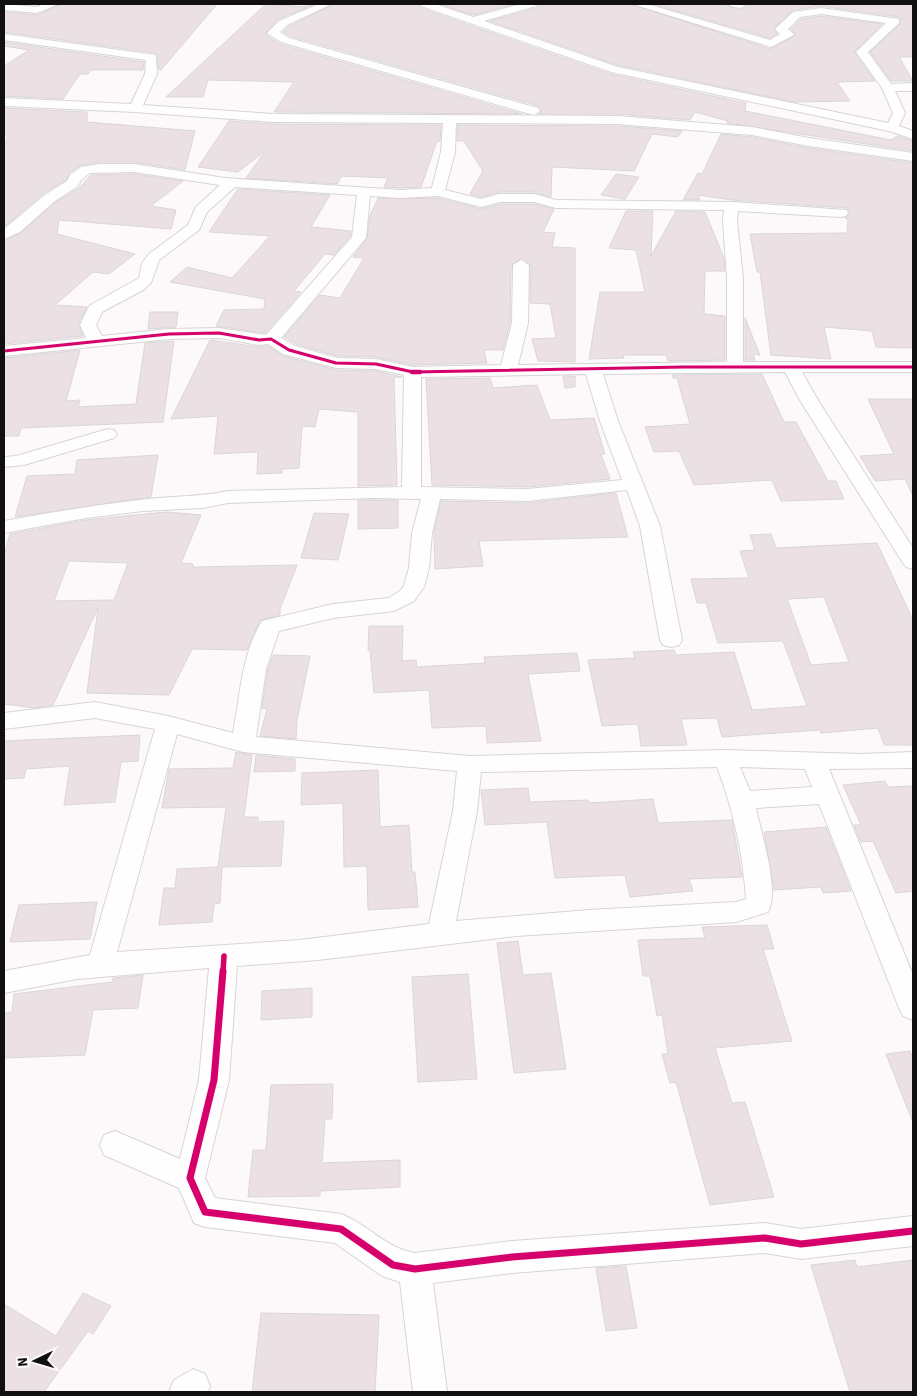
<svg xmlns="http://www.w3.org/2000/svg" width="917" height="1396" viewBox="0 0 917 1396" font-family="'Source Sans 3',sans-serif">
<style>
.building{fill:#ebe1e5;stroke:#dad6d8;fill-rule:evenodd}
.lines{fill:none;stroke-linecap:round;stroke-linejoin:round}
.minor-casing{stroke:#d7d4d5;stroke-width:2}
.minor{fill:#fffefe;fill-rule:evenodd}
.cycleway-far3-casing{stroke:#fef8fa;stroke-width:5}
.cycleway-far2-casing{stroke:#fef8fa;stroke-width:7}
.cycleway-far1-casing{stroke:#fef8fa;stroke-width:9}
.cycleway-casing{stroke:#fef8fa;stroke-width:10}
.cycleway-far3{stroke:#d6006c;stroke-width:3}
.cycleway-far2{stroke:#d6006c;stroke-width:4.5}
.cycleway-far1{stroke:#d6006c;stroke-width:5.5}
.cycleway{stroke:#d6006c;stroke-width:7}
</style>
<rect width="100%" height="100%" fill="#fdf9fb"/>
<!-- building -->
<g class="building">
<polygon points="61,4 217,4 161,70 159,70 156,53 4,32 4,12 38,15"/>
<polygon points="266,4 305,7 305,4 315,4 278,19 266,32 266,35 280,44 522,114 274,112 294,82 208,80 203,97 166,97"/>
<polygon points="334,4 418,4 420,8 610,74 746,103 745,111 891,140 897,136 913,141 913,151 727,123 728,121 695,112 690,120 617,114 539,114 542,111 539,106 290,36 283,32 288,27"/>
<polygon points="440,4 515,4 473,15"/>
<polygon points="539,4 630,4 770,49 793,37 796,34 791,29 801,19 821,16 882,24 854,52 875,81 837,82 850,101 794,102 618,65 490,21 537,8"/>
<polygon points="653,4 724,4 740,10 746,7 746,4 913,4 913,57 899,57 913,81 891,81 870,52 900,24 899,17 821,6 793,10 774,28 777,34 770,38"/>
<polygon points="4,42 144,62 143,70 91,70 88,74 80,74 63,99 4,96 4,66 29,50 4,46"/>
<polygon points="4,108 87,112 87,122 195,131 185,170 134,162 100,162 81,165 69,173 66,180 44,193 4,227 4,142 9,136 4,136"/>
<polygon points="229,121 273,124 441,125 440,141 437,141 421,187 400,188 384,187 388,178 342,176 337,184 246,178 265,151 238,172 198,167"/>
<polygon points="458,125 617,126 682,131 678,137 652,134 634,171 552,167 551,197 534,192 499,192 481,197 470,194 483,171 464,141 457,141"/>
<polygon points="721,134 752,137 809,148 913,163 913,348 876,347 872,331 824,327 831,359 771,355 760,272 757,272 750,234 847,233 848,219 845,218 850,212 846,208 732,200 698,195 700,200 683,200 698,173 702,174"/>
<polygon points="134,174 183,181 151,206 176,210 171,229 59,220 57,234 135,254 109,274 93,272 55,305 87,307 78,324 83,336 4,344 4,241 21,233 56,202 79,188 91,175"/>
<polygon points="616,174 639,177 625,199 601,195"/>
<polygon points="238,189 330,195 311,227 351,231 350,236 334,255 325,254 294,291 301,292 265,333 216,326 224,310 264,309 265,299 170,282 187,267 232,278 270,236 209,232"/>
<polygon points="378,198 438,198 481,209 500,204 534,204 554,209 543,232 555,233 552,247 575,248 575,362 538,361 532,339 556,338 550,304 530,303 531,265 522,258 511,265 510,323 503,350 484,350 487,363 413,365 376,357 337,356 296,344 284,337 320,295 340,298 364,258 353,257 367,239 370,216"/>
<polygon points="626,211 653,211 651,256 676,211 705,212 724,258 725,271 705,271 704,314 725,316 725,360 668,361 666,355 623,355 624,358 589,359 600,292 645,292 636,250 609,248"/>
<polygon points="150,312 178,312 176,327 148,329"/>
<polygon points="745,318 760,355 753,354 755,360 745,360"/>
<polygon points="210,340 259,347 268,346 283,356 336,370 376,371 402,377 394,377 397,485 358,486 358,412 319,409 315,427 302,426 299,468 282,469 282,473 257,474 258,452 214,454 218,416 171,419"/>
<polygon points="174,341 163,422 21,428 19,436 4,436 4,358 80,350 66,401 80,400 78,407 136,404 145,343"/>
<polygon points="762,374 784,422 796,422 828,481 836,481 844,499 781,501 772,480 694,485 679,451 654,452 645,427 690,424 677,378 673,378 672,375"/>
<polygon points="563,376 575,376 575,387 565,388"/>
<polygon points="490,378 493,388 537,385 550,420 594,418 605,454 601,454 610,479 527,487 432,485 426,379"/>
<polygon points="868,399 913,399 913,496 905,479 875,481 860,456 894,454"/>
<polygon points="158,455 151,497 15,517 27,476 75,474 77,460"/>
<polygon points="616,493 628,537 479,541 483,566 435,569 434,532 441,501 527,503"/>
<polygon points="358,500 398,500 398,528 358,529"/>
<path d="M166,512L201,515L181,563L193,564L192,567L297,565L280,609V615L260,620L247,650L192,649L169,695L87,693L98,608L53,705L34,708L4,704V555L10,534L86,520ZM69,561L128,563L114,600L54,601Z"/>
<polygon points="314,513 349,514 338,560 301,558"/>
<path d="M771,534L776,548L877,543L913,620V745H884L878,728L821,733L820,730L722,737L717,718L681,719L687,745L641,746L638,724L602,726L588,660L635,658L633,652L674,650L676,655L734,652L752,710L807,706L783,641L718,643L706,603H697L691,579L749,578L740,551L755,550L750,535ZM824,597L849,662L811,665L787,599Z"/>
<polygon points="369,626 403,626 402,661 416,660 417,667 485,663 484,657 577,653 580,671 528,674 541,741 487,743 486,726 432,728 429,690 374,693 370,650 368,650"/>
<polygon points="273,655 310,656 297,720 296,739 260,736 267,709 262,708 268,669"/>
<polygon points="140,735 138,761 121,762 115,802 64,805 70,766 26,769 24,778 4,779 4,741"/>
<polygon points="236,752 252,755 244,817 258,817 258,822 284,821 281,866 222,867 220,903 214,904 212,922 159,925 164,888 175,888 177,869 218,867 226,807 162,808 169,769 233,768"/>
<polygon points="256,755 295,759 295,771 254,772"/>
<polygon points="378,770 380,827 409,825 412,872 415,872 418,907 368,910 367,866 344,867 343,803 301,805 302,773"/>
<polygon points="885,781 888,787 913,786 913,891 896,893 873,841 861,842 854,825 861,825 843,785"/>
<polygon points="528,788 530,802 588,800 589,803 653,799 658,823 732,820 742,877 689,879 693,891 630,897 625,875 555,878 547,822 485,825 481,790"/>
<polygon points="826,827 851,891 823,893 821,887 774,890 764,832"/>
<polygon points="97,902 90,939 10,942 19,905"/>
<polygon points="767,925 774,949 763,949 792,1041 715,1048 732,1103 745,1102 774,1197 710,1205 676,1082 670,1083 662,1054 668,1054 662,1015 657,1016 650,976 643,976 638,940 705,938 702,927"/>
<polygon points="518,941 523,975 551,973 566,1069 514,1073 497,943"/>
<polygon points="468,974 477,1079 418,1082 412,977"/>
<polygon points="143,975 138,1008 93,1010 85,1055 4,1058 4,1013 12,1012 14,994 112,982 113,978"/>
<polygon points="312,988 312,1017 261,1020 262,991"/>
<polygon points="910,1051 913,1059 912,1120 886,1054"/>
<polygon points="333,1084 332,1119 325,1119 322,1163 400,1160 400,1187 320,1191 320,1196 248,1197 253,1150 266,1150 271,1085"/>
<polygon points="855,1260 857,1267 913,1260 913,1392 850,1392 811,1265"/>
<polygon points="626,1266 637,1328 606,1331 596,1268"/>
<polygon points="83,1293 111,1306 93,1334 88,1331 44,1392 4,1392 4,1304 56,1336"/>
<polygon points="261,1313 379,1315 375,1392 252,1392"/>
</g>
<g class="lines">
<!-- minor casing -->
<g class="minor-casing">
<g id="minor">
<polygon points="4,4 36,7 45,4 59,4 37,13 4,10"/>
<polygon points="319,4 332,4 287,25 280,32 289,38 538,108 540,111 534,115 530,114 281,42 267,33 279,21"/>
<polygon points="420,4 435,4 473,17 521,4 537,4 536,6 484,21 618,67 888,123 893,113 882,88 856,52 886,23 821,14 800,17 788,29 794,34 792,36 771,47 632,4 647,4 770,40 780,34 775,29 777,27 793,12 821,8 899,19 899,23 868,52 891,84 913,83 913,91 895,91 905,113 899,126 913,131 913,139 889,131 611,72 421,6"/>
<polygon points="729,4 744,4 745,5 740,8 730,6"/>
<path d="M4,34L156,55L157,74L143,105L273,114L617,116L752,127L809,138L913,153V161L809,146L752,135L617,124L456,123L455,152L445,190L481,199L499,194H534L556,200L732,202L846,210L848,213L846,216L841,217L738,211L737,221L743,278V362H913V372H802L819,402L913,548V569L906,567L903,563L801,402L785,372L603,374L618,421L660,526L682,640L679,645L671,647L663,645L660,640L640,526L627,490L527,501L440,499L432,533L429,568L424,587L414,601L394,611L333,618L279,631L266,669L256,737L470,756L725,750L861,754L913,752V768L829,769L913,975V1020L903,1016L899,1008L819,804L756,808C761,833 780,890 768,912L736,922L516,936L318,960L237,966L229,1080L205,1178L215,1198L341,1214C369,1225 385,1248 415,1253L512,1241L765,1223L801,1229L913,1216V1246L801,1259L765,1253L512,1273L433,1283L447,1392H413L400,1282L382,1276L335,1243L205,1227L194,1223L179,1188L104,1155L100,1145L104,1135L115,1131L180,1159L199,1080L209,968L77,979L4,993V971L90,955L155,729L95,718L4,729V713L95,702L168,716L233,733C240,696 242,653 262,621L333,604L389,598L400,591L404,586L409,568L412,533L421,499L373,498L228,503L203,508L143,511L86,518L4,533V521C49,513 94,505 140,500C170,496 199,497 228,491L402,487L404,375L376,369L336,368L283,354L268,344L259,345L219,338L169,339L4,356V346L86,338L80,325L89,306L139,278L142,263L149,254L188,225L196,207L220,185L134,172L90,173L81,180L78,186L55,201L20,232L4,239V229L45,195L67,181L70,175L81,167L100,164H134L225,178L400,190L432,188L441,152L443,123L273,122L135,112L4,106V98L131,104L145,74L146,60L4,40ZM235,187L357,195L352,237L266,335L219,328L169,329L102,336L96,325L102,312L143,290L151,283L159,260L199,230L207,212ZM370,196L400,198L438,196L481,207L500,202H534L556,208L724,210L723,221L727,278V362L518,365L528,323L529,265L521,260L513,265L512,323L501,365L413,367L376,359L337,358L295,346L281,338L366,238ZM586,374L600,421L622,480L527,489L421,487V377ZM177,734L243,752L457,771L453,811L429,924L300,940L117,952ZM717,767C733,809 743,853 746,899L736,902L589,910L456,921L477,811L481,772ZM740,767L805,769L812,787L750,791Z"/>
<polygon points="108,429 114,430 117,434 114,438 24,465 4,467 4,457 16,456"/>
<polygon points="193,1369 205,1374 210,1386 208,1392 169,1392 174,1380"/>
</g>
</g>
<!-- minor -->
<use href="#minor" class="minor"/>
<!-- cycleway-far3 casing -->
<g class="cycleway-far3-casing">
<polyline id="cycleway-far3" points="4,351 169,334 219,333 259,340 271,339 289,350 336,363 376,364 413,372 684,367 913,367"/>
</g>
<!-- cycleway-far2 casing -->
<g class="cycleway-far2-casing">
<polyline id="cycleway-far2" points="412,372 420,372"/>
</g>
<!-- cycleway-far1 casing -->
<g class="cycleway-far1-casing">
<polyline id="cycleway-far1" points="223,972 224,956"/>
</g>
<!-- cycleway casing -->
<g class="cycleway-casing">
<polyline id="cycleway" points="223,971 214,1080 190,1178 205,1212 341,1229 393,1265 415,1269 512,1257 765,1238 801,1244 913,1231"/>
</g>
<!-- cycleway-far3 -->
<use href="#cycleway-far3" class="cycleway-far3"/>
<!-- cycleway-far2 -->
<use href="#cycleway-far2" class="cycleway-far2"/>
<!-- cycleway-far1 -->
<use href="#cycleway-far1" class="cycleway-far1"/>
<!-- cycleway -->
<use href="#cycleway" class="cycleway"/>
</g>
<!-- border -->
<rect width="917" height="1396" fill="none" stroke="#120f10" stroke-width="10"/>
<!-- north arrow -->
<g transform="translate(35 1361) rotate(265)" stroke="#fef8fa" stroke-width="4" paint-order="stroke">
<path d="M0-4L9 19L0 12L-9 19Z" fill="#120f10"/>
<text y="-8" font-size="14" font-weight="bold" text-anchor="middle" fill="#120f10">N</text>
</g>
</svg>
